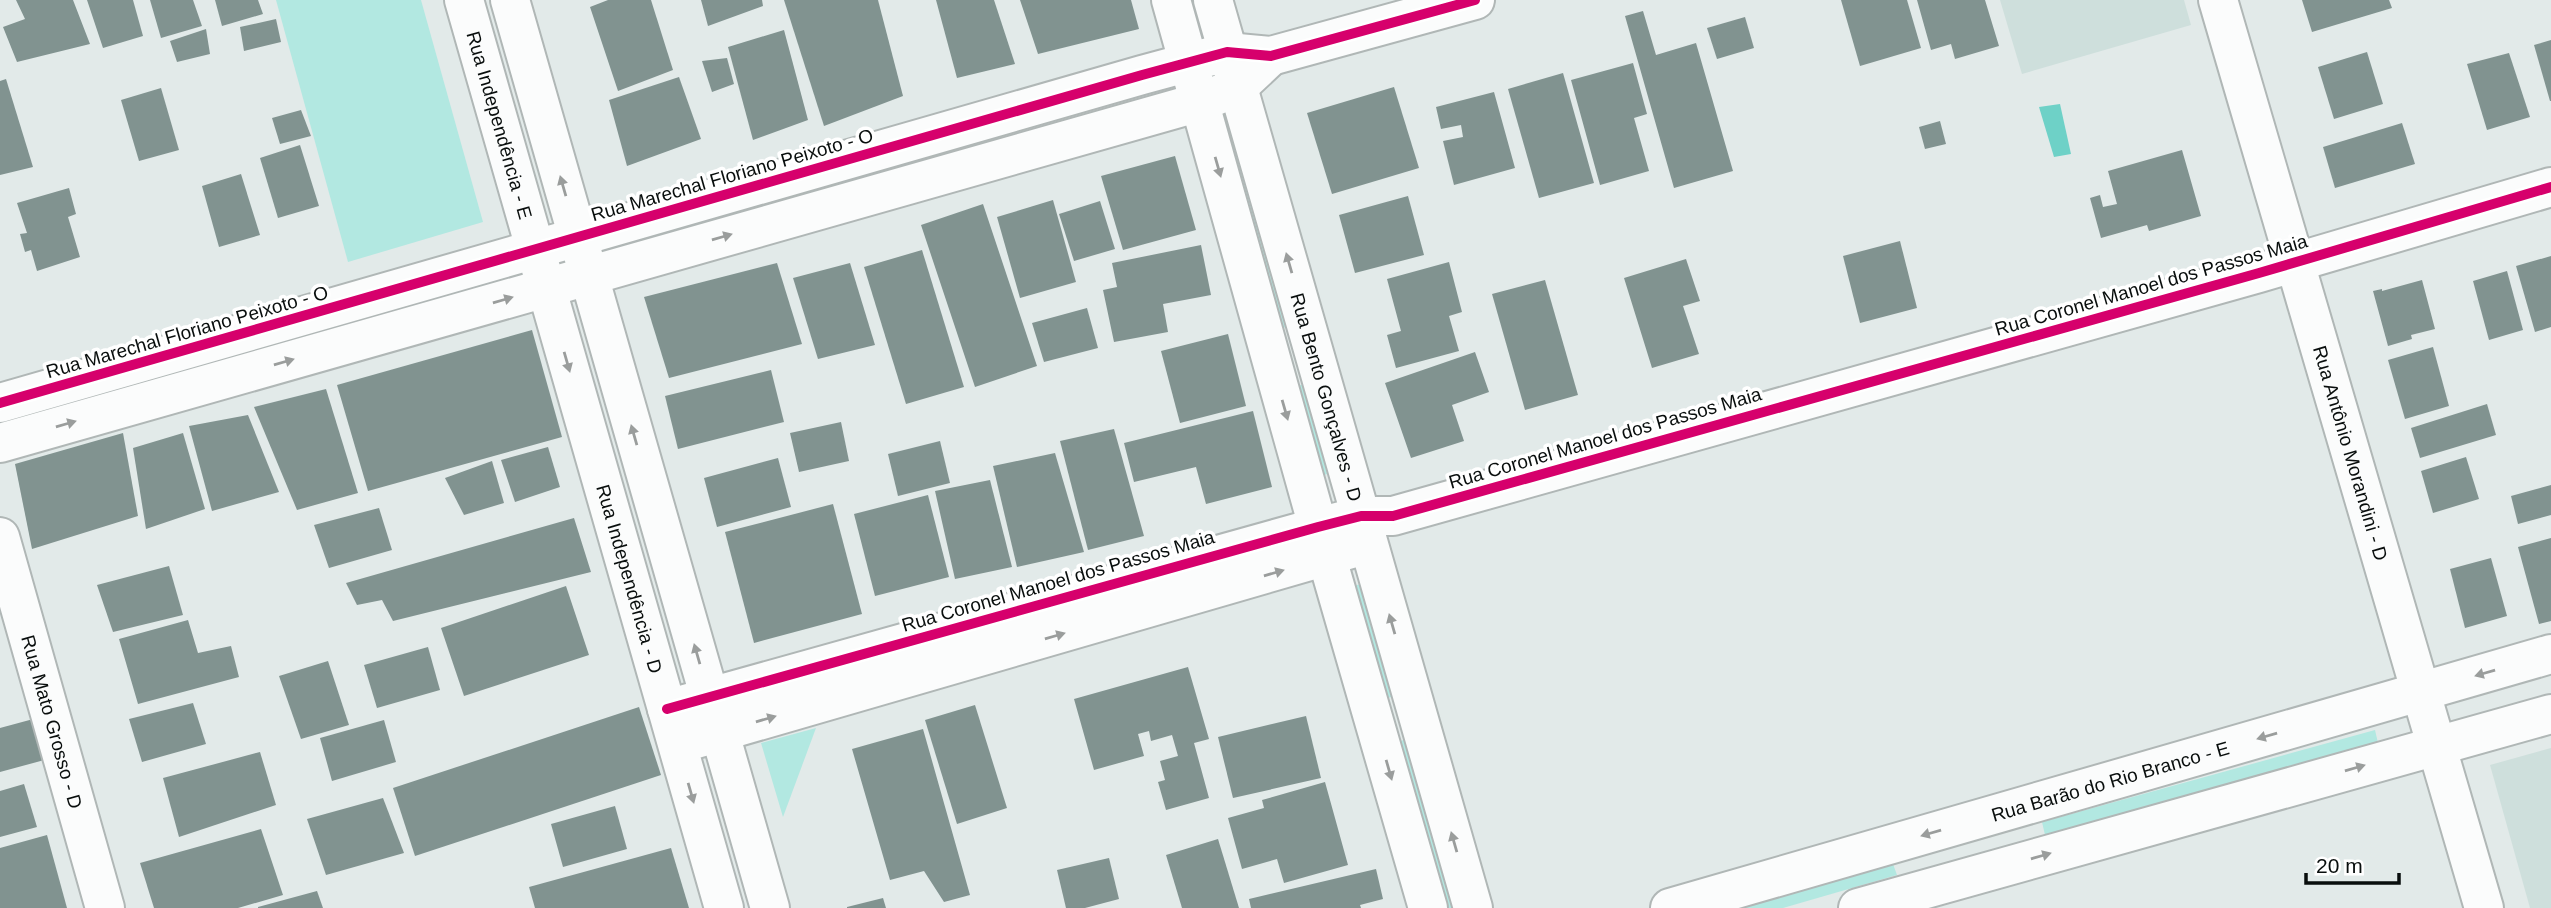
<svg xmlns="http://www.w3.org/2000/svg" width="2551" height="908" viewBox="0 0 2551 908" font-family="Helvetica,sans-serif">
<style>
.built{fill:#cedfdc}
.green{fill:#b2e8e1}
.water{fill:#6ed1c7}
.building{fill:#819390}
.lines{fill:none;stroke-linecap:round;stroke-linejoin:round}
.minor-casing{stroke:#b0b7b6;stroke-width:42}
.minor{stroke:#fbfcfc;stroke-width:38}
.cycleway-casing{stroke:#fff;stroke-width:15}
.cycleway{stroke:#d6006c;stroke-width:10}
.oneway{fill:#9a9d9c}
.labels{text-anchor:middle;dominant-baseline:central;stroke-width:7;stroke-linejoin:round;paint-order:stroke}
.street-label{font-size:19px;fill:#090e0d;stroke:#fff}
</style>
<rect width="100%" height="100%" fill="#e2eae9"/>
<!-- built -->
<g class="built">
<polygon points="2000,0 2184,0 2191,25 2022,74"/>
<polygon points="2551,748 2551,908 2530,908 2490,765"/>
</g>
<!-- green -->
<g class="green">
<polygon points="276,0 421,0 483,222 348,262"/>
<polygon points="1232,126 1289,326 1280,329 1223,129"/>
<polygon points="1305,384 1327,474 1319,477 1297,386"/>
<polygon points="1361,584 1395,696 1384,699 1350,587"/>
<polygon points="816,728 783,817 761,743"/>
<polygon points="2375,730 2378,743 2045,835 2042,822"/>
<polygon points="1407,739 1457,908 1446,908 1397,742"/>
<polygon points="1893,864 1897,875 1783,908 1739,908"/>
</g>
<!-- water -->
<polygon class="water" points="2060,104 2071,154 2054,157 2039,107"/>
<!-- building -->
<g class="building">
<polygon points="16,0 73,0 90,44 17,62 3,27 25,19"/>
<polygon points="87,0 133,0 143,36 103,48"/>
<polygon points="150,0 193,0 202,26 161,38"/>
<polygon points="215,0 258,0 263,14 222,26"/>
<polygon points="608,0 651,0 673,70 618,91 590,7"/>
<polygon points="701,0 762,0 763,6 708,26"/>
<polygon points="784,0 878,0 903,96 824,126"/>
<polygon points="936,0 994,0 1015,64 957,78"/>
<polygon points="1020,0 1131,0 1139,29 1038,54"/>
<polygon points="1841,0 1907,0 1921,48 1860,66"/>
<polygon points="1917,0 1985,0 1999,46 1955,59 1951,44 1931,50"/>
<polygon points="2302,0 2389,0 2392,8 2312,32"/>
<polygon points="1643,11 1656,55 1696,43 1733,171 1674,188 1625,16"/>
<polygon points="1745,17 1754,48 1717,59 1707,28"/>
<polygon points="276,19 281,42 244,51 240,27"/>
<polygon points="206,29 210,54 177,62 170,41"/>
<polygon points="784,30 808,120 753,140 728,47"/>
<polygon points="2551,40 2551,101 2550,101 2534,45"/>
<polygon points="2367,52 2383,104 2334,119 2318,67"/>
<polygon points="2509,53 2530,117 2487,130 2467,64"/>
<polygon points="727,58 734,84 712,92 702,61"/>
<polygon points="1633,63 1647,114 1634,118 1649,171 1600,185 1571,80"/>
<polygon points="1563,73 1594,183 1539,198 1508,89"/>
<polygon points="679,77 701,139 627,166 609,100"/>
<polygon points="6,79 33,167 0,175 0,81"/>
<polygon points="1394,87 1419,168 1332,194 1307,113"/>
<polygon points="161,88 179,150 139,161 121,100"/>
<polygon points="1494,92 1515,168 1454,185 1443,141 1463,137 1461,125 1441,129 1436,107"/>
<polygon points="301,110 311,136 280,144 272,118"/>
<polygon points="1940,121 1946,144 1925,149 1919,127"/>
<polygon points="2402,123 2415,164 2335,188 2323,147"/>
<polygon points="300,145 319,206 278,218 260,158"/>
<polygon points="2182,150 2201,216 2149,231 2147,225 2101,238 2090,198 2100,195 2103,207 2117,204 2108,171"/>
<polygon points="1175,156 1196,230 1123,250 1101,176"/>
<polygon points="241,174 260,235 219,247 202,186"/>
<polygon points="69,188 76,214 68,217 80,257 37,271 31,250 25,252 20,234 27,233 17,203"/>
<polygon points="1408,196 1424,255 1355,273 1339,215"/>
<polygon points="1053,200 1076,282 1020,298 997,217"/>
<polygon points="1100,201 1115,249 1074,261 1059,214"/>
<polygon points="983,204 1037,366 975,387 921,225"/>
<polygon points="1900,241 1917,308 1860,323 1843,256"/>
<polygon points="1201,245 1211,295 1163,304 1168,332 1114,342 1103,290 1117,287 1112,263"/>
<polygon points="922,250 964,387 906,404 864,267"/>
<polygon points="2551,256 2551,327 2535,332 2516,266"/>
<polygon points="1686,259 1700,301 1683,306 1699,354 1652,368 1624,278"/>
<polygon points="1449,262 1462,312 1449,316 1459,351 1396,368 1387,335 1401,331 1387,279"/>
<polygon points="777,263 802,344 669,378 644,297"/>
<polygon points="850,263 875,345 818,359 793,278"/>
<polygon points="2507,271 2523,330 2489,340 2473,281"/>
<polygon points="1545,280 1578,395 1525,410 1492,294"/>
<polygon points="2422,280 2435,329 2411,335 2412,339 2388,346 2373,291 2382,289 2382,291"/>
<polygon points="1087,308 1098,348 1044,362 1032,323"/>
<polygon points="532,330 562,437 368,491 337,385"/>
<polygon points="1228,334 1246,406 1180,423 1161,351"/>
<polygon points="2433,347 2449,406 2405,419 2388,360"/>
<polygon points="1475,352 1489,392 1452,405 1464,441 1411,458 1385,383"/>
<polygon points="771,370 784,422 678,449 665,396"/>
<polygon points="326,389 358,493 297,510 254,407"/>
<polygon points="2487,404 2496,435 2420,458 2411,428"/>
<polygon points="1253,411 1272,487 1206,504 1196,467 1134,482 1124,443"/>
<polygon points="248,415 279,492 212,511 189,426"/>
<polygon points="841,422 849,461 799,472 790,433"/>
<polygon points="1114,429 1144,536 1088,550 1060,441"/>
<polygon points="123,433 138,516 32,549 15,464"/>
<polygon points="183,433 205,509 146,529 133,448"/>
<polygon points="940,441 950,483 898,496 888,454"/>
<polygon points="548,447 560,487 515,502 501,460"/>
<polygon points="1055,453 1084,552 1017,567 993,466"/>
<polygon points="2466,457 2479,499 2433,513 2421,471"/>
<polygon points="778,458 791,507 717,527 704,478"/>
<polygon points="492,461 504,503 464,515 445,478"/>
<polygon points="990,480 1012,567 955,579 935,491"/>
<polygon points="2551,485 2551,515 2518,524 2511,496"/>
<polygon points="928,495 949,577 875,596 854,514"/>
<polygon points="833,504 862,614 754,643 725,532"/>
<polygon points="379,508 392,550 329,568 314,525"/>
<polygon points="574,518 591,572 393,621 382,600 357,605 346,583"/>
<polygon points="2551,538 2551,621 2539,624 2518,547"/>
<polygon points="2491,558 2507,616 2465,628 2450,569"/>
<polygon points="169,566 183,615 113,632 97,585"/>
<polygon points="566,586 589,655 464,696 441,628"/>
<polygon points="188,620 198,653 231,646 239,677 138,704 119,639"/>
<polygon points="428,647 440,690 377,708 364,665"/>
<polygon points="328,661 349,725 301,739 279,676"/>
<polygon points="1188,667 1209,739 1194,743 1209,798 1166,810 1158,782 1165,780 1160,761 1178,756 1172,735 1151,741 1149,731 1138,734 1144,756 1094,770 1074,699"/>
<polygon points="193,703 206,744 142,762 129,719"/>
<polygon points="975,705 1007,808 957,824 925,720"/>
<polygon points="639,707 661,775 415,856 393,788"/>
<polygon points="1306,716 1321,778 1233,798 1218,737"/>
<polygon points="37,718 48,759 0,772 0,728"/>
<polygon points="384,720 396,762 332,781 320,738"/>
<polygon points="923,729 970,895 944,902 924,871 890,880 852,749"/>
<polygon points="260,752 276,805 179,837 163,778"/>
<polygon points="1325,782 1348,865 1284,883 1277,859 1242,869 1228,818 1264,808 1262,800"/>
<polygon points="24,784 37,827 0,837 0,791"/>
<polygon points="383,798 404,853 326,875 307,819"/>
<polygon points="615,806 627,849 563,867 551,824"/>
<polygon points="261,829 283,895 238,908 154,908 140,863"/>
<polygon points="47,835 67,908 0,908 0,848"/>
<polygon points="1218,839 1239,908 1182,908 1166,855"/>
<polygon points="671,848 689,908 535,908 529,887"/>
<polygon points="1109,858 1119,899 1085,908 1066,908 1057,870"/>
<polygon points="1376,869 1383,899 1360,905 1361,908 1251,908 1249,899"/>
<polygon points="317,891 323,908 258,908 258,907"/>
<polygon points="883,898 886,908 847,908 847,907"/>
</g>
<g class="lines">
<!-- minor casing -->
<g class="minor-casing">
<g id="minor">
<path id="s1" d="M464,0L724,908"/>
<polyline points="510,0 770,908"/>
<polyline points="1171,0 1318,527 1428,908"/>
<path id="s2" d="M1213,0L1473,908"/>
<path id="s3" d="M2218,0L2484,908"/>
<polyline points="0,403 1142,75 1227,52 1271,56 1475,0"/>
<polyline points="0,443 1200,102 1238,87 1271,56"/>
<path id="s4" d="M0,537L105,908"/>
<polyline points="667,709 1318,527 1361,516 1393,516 2259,273 2551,187"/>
<polyline points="696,739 1351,549"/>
<path id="s5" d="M1670,908L2551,654"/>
<polyline points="1858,908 2551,714"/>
</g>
</g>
<!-- minor -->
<use href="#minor" class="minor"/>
<!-- cycleway casing -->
<g class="cycleway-casing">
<g id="cycleway">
<polyline points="0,403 1142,75 1227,52 1271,56 1475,0"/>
<polyline points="667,709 1318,527 1361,516 1393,516 2259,273 2551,187"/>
</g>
</g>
<!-- cycleway -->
<use href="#cycleway" class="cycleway"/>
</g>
<!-- one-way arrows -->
<defs><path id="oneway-solid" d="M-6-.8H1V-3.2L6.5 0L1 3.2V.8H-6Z" transform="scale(1.75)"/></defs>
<g class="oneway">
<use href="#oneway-solid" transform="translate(1218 167) rotate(74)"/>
<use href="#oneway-solid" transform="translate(563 186) rotate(-106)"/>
<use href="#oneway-solid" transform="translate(722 237) rotate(-16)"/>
<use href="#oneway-solid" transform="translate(1289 263) rotate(-106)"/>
<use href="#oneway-solid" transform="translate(503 300) rotate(-16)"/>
<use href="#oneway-solid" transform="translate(284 362) rotate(-16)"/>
<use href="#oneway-solid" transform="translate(567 362) rotate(74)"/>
<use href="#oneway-solid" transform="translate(1285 410) rotate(74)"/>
<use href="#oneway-solid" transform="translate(66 424) rotate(-16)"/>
<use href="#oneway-solid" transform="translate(634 435) rotate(-106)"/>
<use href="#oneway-solid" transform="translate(1274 573) rotate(-16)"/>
<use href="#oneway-solid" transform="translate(1392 624) rotate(-106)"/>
<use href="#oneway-solid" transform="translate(1055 636) rotate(-16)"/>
<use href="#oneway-solid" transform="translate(697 654) rotate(-106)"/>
<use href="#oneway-solid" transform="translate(2485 673) rotate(164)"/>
<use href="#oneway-solid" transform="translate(766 719) rotate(-16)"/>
<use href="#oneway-solid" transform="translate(2267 736) rotate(164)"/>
<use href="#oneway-solid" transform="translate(2355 768) rotate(-16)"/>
<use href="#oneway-solid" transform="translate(1389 770) rotate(74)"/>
<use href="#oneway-solid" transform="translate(691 793) rotate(74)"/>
<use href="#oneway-solid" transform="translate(1931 833) rotate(164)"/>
<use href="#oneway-solid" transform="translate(1454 842) rotate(-106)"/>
<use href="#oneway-solid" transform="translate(2041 856) rotate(-16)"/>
</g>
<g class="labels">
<!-- street labels -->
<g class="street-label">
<text stroke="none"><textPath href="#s1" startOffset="130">Rua Independência - E</textPath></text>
<text transform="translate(732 175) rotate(-16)">Rua Marechal Floriano Peixoto - O</text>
<text transform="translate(2151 285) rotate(-16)">Rua Coronel Manoel dos Passos Maia</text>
<text transform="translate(187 332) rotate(-16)">Rua Marechal Floriano Peixoto - O</text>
<text stroke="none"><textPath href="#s2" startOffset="413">Rua Bento Gonçalves - D</textPath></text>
<text transform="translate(1605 438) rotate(-16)">Rua Coronel Manoel dos Passos Maia</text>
<text stroke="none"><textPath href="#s3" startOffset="472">Rua Antônio Morandini - D</textPath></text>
<text stroke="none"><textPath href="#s1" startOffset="602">Rua Independência - D</textPath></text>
<text transform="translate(1058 581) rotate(-16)">Rua Coronel Manoel dos Passos Maia</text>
<text stroke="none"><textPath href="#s4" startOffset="192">Rua Mato Grosso - D</textPath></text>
<text stroke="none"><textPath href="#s5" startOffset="458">Rua Barão do Rio Branco - E</textPath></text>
</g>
</g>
<!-- scale -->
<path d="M2306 873v10h93v-10" fill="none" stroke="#090e0d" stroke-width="3.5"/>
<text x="2316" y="873" font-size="21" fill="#090e0d" stroke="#ffffff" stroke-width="5" paint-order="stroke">20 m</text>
</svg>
